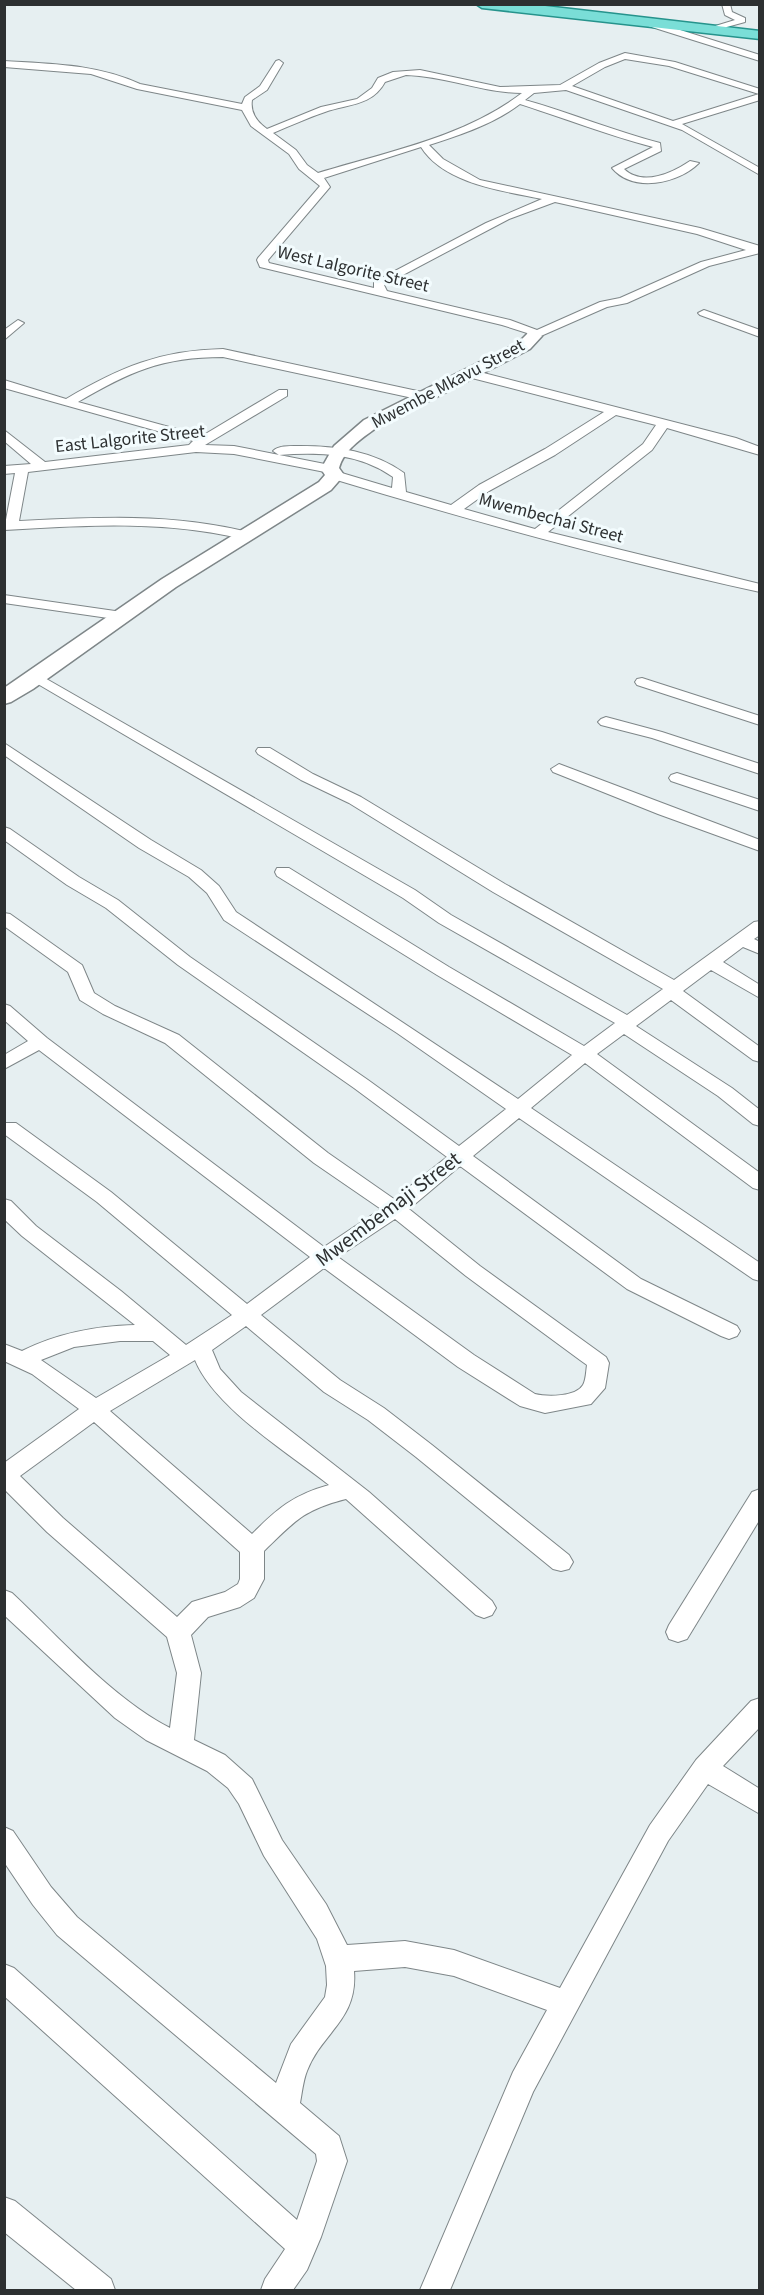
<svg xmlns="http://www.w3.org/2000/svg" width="764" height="2295" viewBox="0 0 764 2295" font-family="'Source Sans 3',sans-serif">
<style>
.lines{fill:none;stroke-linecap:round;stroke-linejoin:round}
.street-casing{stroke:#7e8688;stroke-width:2}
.secondary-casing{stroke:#7e8688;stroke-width:3}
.primary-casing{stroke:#26938c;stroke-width:3}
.street{fill:#fff;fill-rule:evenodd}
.secondary{fill:#fff;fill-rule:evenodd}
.primary{fill:#7aded7;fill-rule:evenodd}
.labels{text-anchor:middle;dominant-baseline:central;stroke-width:6;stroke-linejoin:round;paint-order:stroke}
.far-street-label{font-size:18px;fill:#2d3031;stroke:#f3fcfe}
.street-label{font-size:21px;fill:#2d3031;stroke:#f3fcfe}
</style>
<rect width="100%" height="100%" fill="#e6eff1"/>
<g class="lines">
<!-- street casing -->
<g class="street-casing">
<g id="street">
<polygon points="722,4 730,4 732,12 745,18 745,22 712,31 712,27 735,20 725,15"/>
<polygon points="642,18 760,55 760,61 639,23 638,21"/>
<path d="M 625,53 L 675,62 L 760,89 L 760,100 L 682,124 L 760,168 L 760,175 L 682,130 L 566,90 L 534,93 L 525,100 C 571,113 614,131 660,143 L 661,151 L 624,169 C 643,187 672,173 690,161 L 699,163 C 678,184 633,193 612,168 L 653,147 C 607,135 564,118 520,104 C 494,124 460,135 429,145 L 443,159 L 480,180 L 700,228 L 760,246 L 760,253 L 709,266 L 627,303 L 607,307 L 534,339 L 530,338 L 527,333 L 502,325 L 260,267 L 257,260 L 258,258 L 320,186 L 299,169 L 289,154 L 251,126 L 242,110 L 137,89 L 91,74 L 4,67 L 4,61 C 50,64 98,64 140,84 L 242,104 L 245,97 L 260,86 L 276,61 L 279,60 L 283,63 L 267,90 L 252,100 C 250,113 257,122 267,129 L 321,107 L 357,99 L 372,88 L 378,78 L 393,72 L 420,70 L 500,87 L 560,85 L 599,63 ZM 625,59 L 669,66 L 759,94 L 673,121 L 572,86 L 605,67 ZM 406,75 C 446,76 483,93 522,93 C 465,137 386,152 318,173 L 307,165 L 296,150 L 273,133 C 290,126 307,118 325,112 C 348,104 372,106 385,82 ZM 421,147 C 444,184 504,191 542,199 L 486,223 L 374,282 L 374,288 L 269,263 L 268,260 L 330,187 L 324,178 ZM 555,202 L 697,234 L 746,250 L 701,262 L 620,298 L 600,302 L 537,330 L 510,320 L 387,291 L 384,285 L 509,219 Z"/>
<polygon points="704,310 760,330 760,337 700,315 698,313"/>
<polygon points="18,320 24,323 4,340 4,330"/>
<path d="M 223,349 L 422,392 L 428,396 L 422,400 L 223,357 C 162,357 129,372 78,402 L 202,436 L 279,390 L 287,390 L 287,396 L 205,445 L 234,446 L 330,465 L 335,466 L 335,471 L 392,488 L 393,477 C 359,453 319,452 279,455 L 273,451 C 279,445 291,446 300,446 C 337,446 373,451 404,473 L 406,492 L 451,505 L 479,485 L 545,449 L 604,412 L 464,376 L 462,373 L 468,369 L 736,438 L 760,447 L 760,455 L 667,428 L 652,450 L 548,532 L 760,584 L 760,592 C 614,560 472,521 330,478 L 330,473 L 234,454 L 196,452 L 28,472 L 19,521 C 97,517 172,513 248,532 L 250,535 L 248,538 L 243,539 C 164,520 85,525 4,530 L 15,473 L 4,474 L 4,466 L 31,464 L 4,441 L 4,430 L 45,462 L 189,445 L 193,441 L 4,388 L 4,380 L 66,399 C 119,368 160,350 223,349 ZM 616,415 L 656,425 L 643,444 L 535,529 L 464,509 L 489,491 L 555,455 Z"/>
<polygon points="4,595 122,612 129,616 122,620 4,603"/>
<path d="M 36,673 L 415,890 L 451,915 L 627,1015 L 663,989 L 493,892 L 349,803 L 301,780 L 258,754 L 256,751 L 258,748 L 270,748 L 313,774 L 361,797 L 505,884 L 674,980 L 754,922 L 760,921 L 760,935 L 754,939 L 760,942 L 760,954 L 743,947 L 723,962 L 760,985 L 760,998 L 711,970 L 683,991 L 760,1047 L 760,1062 L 753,1060 L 671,1000 L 636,1026 L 732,1088 L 760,1110 L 760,1126 L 753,1124 L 718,1096 L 624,1034 L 597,1054 L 760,1173 L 760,1190 L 753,1188 L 585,1063 L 531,1108 L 760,1263 L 760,1281 L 753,1279 L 519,1118 L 473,1156 L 641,1279 L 737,1326 L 740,1331 L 737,1336 L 729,1339 L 721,1336 L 627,1289 L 460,1166 L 409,1209 L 480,1266 L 606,1357 L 609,1363 L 605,1388 L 591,1404 L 545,1413 L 520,1406 L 458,1367 L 324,1268 L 261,1315 L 340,1380 L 384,1408 L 432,1445 L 569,1555 L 573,1562 L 569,1569 L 561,1571 L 553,1569 L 416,1457 L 368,1420 L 324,1392 L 246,1326 L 212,1350 L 220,1369 L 241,1392 L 369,1492 L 492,1601 L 496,1608 L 492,1615 L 484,1618 L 476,1615 L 346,1499 C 303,1510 295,1521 264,1551 L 264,1579 L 254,1598 L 240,1607 L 208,1617 L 191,1635 L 201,1673 L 194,1740 L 225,1755 L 252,1779 L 282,1840 L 326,1904 L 347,1945 L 405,1941 L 454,1950 L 560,1988 L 650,1825 L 696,1760 L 751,1701 L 760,1698 L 760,1727 L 723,1766 L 760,1789 L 760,1814 L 708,1784 L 668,1841 L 533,2092 L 450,2290 L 420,2290 L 513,2072 L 547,2010 L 454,1976 L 405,1967 L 354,1971 C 358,2020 322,2032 307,2071 C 303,2081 302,2093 300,2103 L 339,2136 L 347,2161 L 321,2237 L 307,2270 L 293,2290 L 261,2290 L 265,2279 L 285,2249 L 4,1996 L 4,1964 L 14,1968 L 297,2220 L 317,2161 L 316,2154 L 57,1935 L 33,1905 L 4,1862 L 4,1827 L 13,1831 L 51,1887 L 77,1917 L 276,2083 L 291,2044 L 325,1997 L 327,1985 L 326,1966 L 317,1939 L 264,1856 L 239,1804 L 228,1788 L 207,1771 L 146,1740 L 115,1718 L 4,1615 L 4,1590 L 12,1593 C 60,1638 112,1698 170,1728 L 177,1673 L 167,1637 L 47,1532 L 4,1489 L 4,1463 L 79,1409 L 32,1374 L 4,1361 L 4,1344 L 22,1351 C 58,1333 95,1326 135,1325 L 22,1236 L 4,1219 L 4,1199 L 11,1201 L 36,1226 L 121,1291 L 186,1345 L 232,1315 L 97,1202 L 4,1134 L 4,1123 L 16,1123 L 111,1192 L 247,1304 L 310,1257 L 39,1050 L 4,1069 L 4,1055 L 28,1041 L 4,1020 L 4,1004 L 10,1006 L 47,1038 L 324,1247 L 381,1209 L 314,1163 L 165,1043 L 103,1014 L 80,1000 L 68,972 L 4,926 L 4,913 L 10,914 L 82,965 L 94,993 L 115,1006 L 179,1035 L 328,1153 L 394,1199 L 447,1157 L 354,1088 L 178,965 L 106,908 L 67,885 L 4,840 L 4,827 L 10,829 L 79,877 L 118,900 L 190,957 L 368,1080 L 459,1146 L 506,1109 L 397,1033 L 224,920 L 207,893 L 189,877 L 139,848 L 4,755 L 4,743 L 151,840 L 201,870 L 219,886 L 236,912 L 518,1099 L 572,1055 L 437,975 L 277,876 L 275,872 L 277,868 L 289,868 L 449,967 L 584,1046 L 615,1023 L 439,923 L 403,898 L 31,680 L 29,677 L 31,674 ZM 395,1219 L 466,1276 L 580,1360 L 587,1365 C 586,1371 586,1380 583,1385 C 576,1397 547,1397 535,1394 L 474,1355 L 338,1257 ZM 120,1341 L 153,1341 L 170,1355 L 96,1398 L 41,1360 L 74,1347 ZM 195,1360 C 214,1407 288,1453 329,1485 C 293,1495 277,1509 252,1534 L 110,1411 ZM 94,1422 L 240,1552 L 240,1579 L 238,1584 L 225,1592 L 192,1602 L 177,1617 L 63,1518 L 20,1476 Z"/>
<polygon points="642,678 760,716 760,725 637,685 635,682 637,679"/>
<polygon points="606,717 662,732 760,764 760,774 652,738 601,725 598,722 601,719"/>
<polygon points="559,764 760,840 760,851 658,814 553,772 551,769"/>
<polygon points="677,773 760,800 760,811 671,781 669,778 671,775"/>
<polygon points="760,1489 760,1519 687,1639 678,1642 669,1639 666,1632 669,1625 752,1492"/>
<polygon points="4,2197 15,2201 111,2279 115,2290 76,2290 4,2232"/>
</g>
</g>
<!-- secondary casing -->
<g class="secondary-casing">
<path id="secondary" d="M 534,331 L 542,336 L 530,349 L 376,428 C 361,439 344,450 339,468 L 344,475 L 331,490 L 176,587 L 33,689 L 11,702 L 4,704 L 4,688 L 162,579 L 319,482 L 325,475 L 321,469 L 334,446 L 364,420 L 518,343 L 528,333 Z"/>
</g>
<!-- primary casing -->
<g class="primary-casing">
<polygon id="primary" points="476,4 528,4 760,31 760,39 482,8"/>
</g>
<!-- street -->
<use href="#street" class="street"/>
<!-- secondary -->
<use href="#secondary" class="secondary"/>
<!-- primary -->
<use href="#primary" class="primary"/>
</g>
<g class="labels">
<!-- far-street labels -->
<g class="far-street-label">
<text transform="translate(353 269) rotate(13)">West Lalgorite Street</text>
<text transform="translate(448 384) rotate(-28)">Mwembe Mkavu Street</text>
<text transform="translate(130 439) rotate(-6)">East Lalgorite Street</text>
<text transform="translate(551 518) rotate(15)">Mwembechai Street</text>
</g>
<!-- street labels -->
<g class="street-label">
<text transform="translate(388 1209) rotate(-37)">Mwembemaji Street</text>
</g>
</g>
<!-- border -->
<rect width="764" height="2295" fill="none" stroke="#2d3031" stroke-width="12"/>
</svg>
